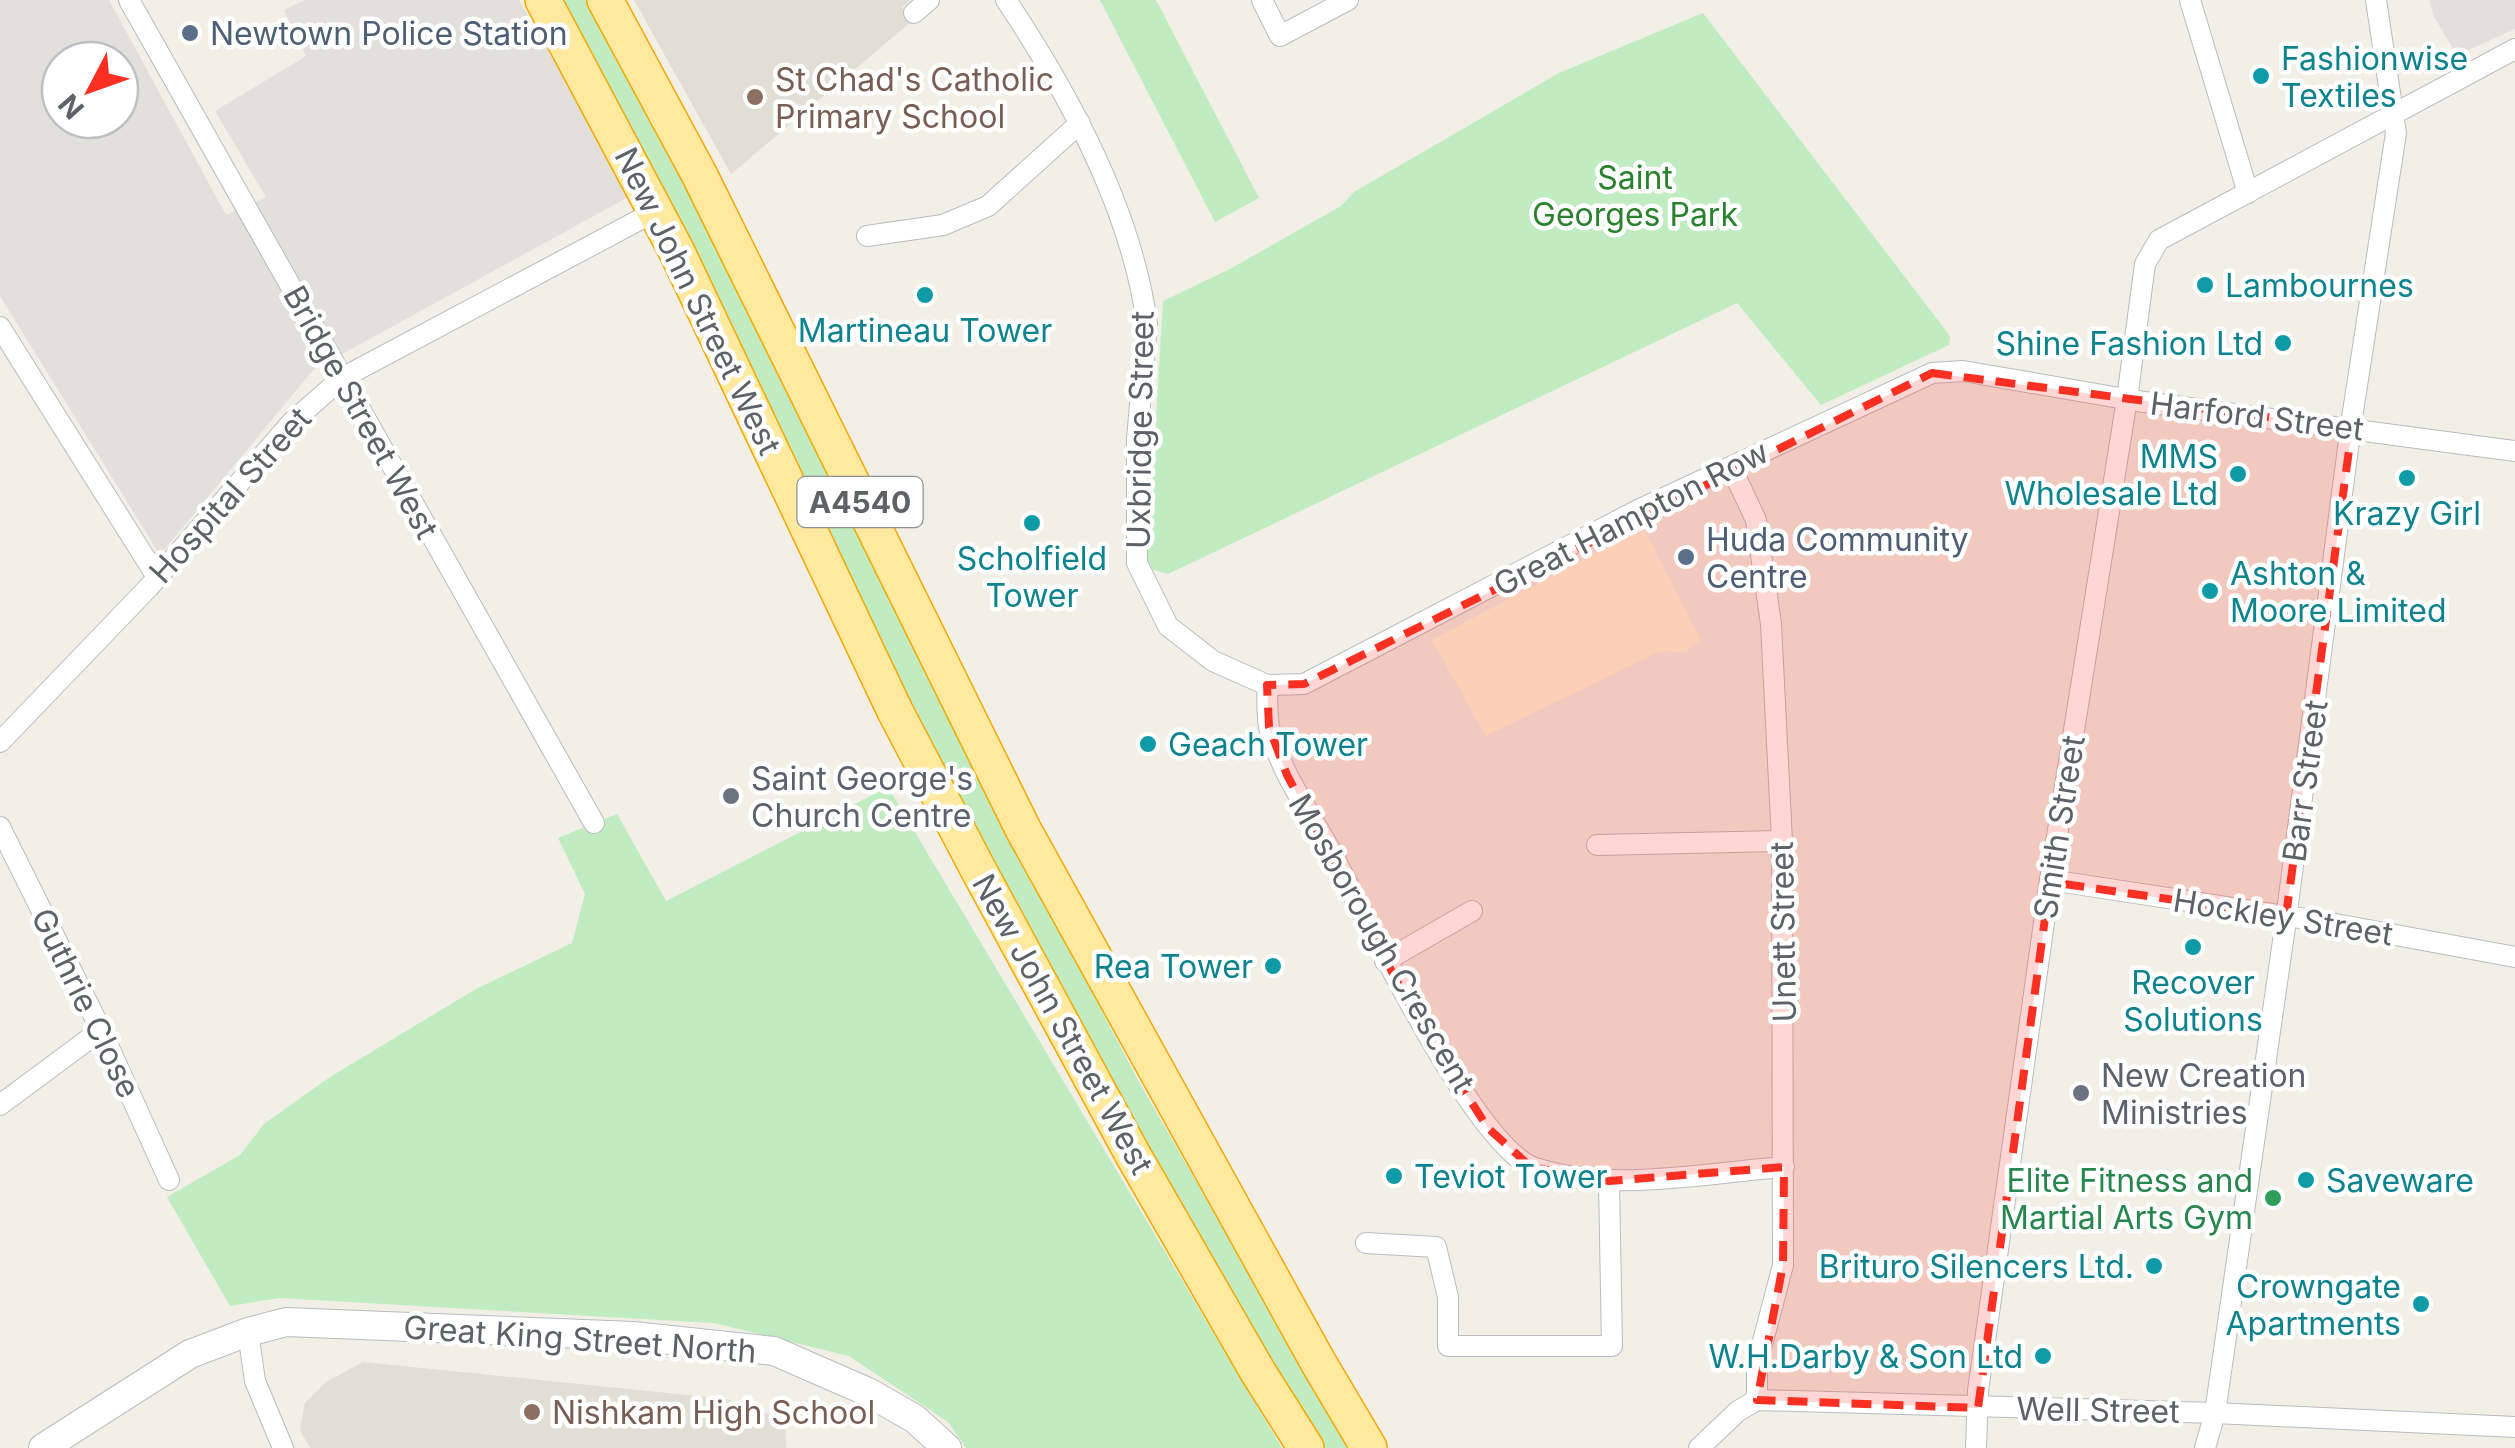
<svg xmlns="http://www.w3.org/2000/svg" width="2515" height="1448" viewBox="0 0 2515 1448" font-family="Inter,sans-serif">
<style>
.commercial{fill:#fff7dd}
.industrial{fill:#e2e0da;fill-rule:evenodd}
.education{fill:#e1ded5}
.green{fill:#c1ebc0}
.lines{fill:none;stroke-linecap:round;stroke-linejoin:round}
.minor-casing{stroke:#b8bcc1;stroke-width:22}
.tertiary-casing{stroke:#b8bcc1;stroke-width:30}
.trunk-casing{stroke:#f7a700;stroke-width:38}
.minor{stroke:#fff;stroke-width:20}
.tertiary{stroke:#fff;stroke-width:28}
.trunk{stroke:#ffe99e;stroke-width:35}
.marked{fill:#fb3022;fill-opacity:0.2;stroke:#fb3022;stroke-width:8;stroke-dasharray:20 12;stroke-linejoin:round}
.service-dot{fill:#5c6f8a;stroke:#fff;stroke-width:4}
.culture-dot{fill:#0f9aa8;stroke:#fff;stroke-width:4}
.education-dot{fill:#8d6e63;stroke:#fff;stroke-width:4}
.worship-dot{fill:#6b7280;stroke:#fff;stroke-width:4}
.leisure-dot{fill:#2e9e5b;stroke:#fff;stroke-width:4}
.labels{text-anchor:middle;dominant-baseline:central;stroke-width:9;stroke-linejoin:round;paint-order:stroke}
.shield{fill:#fff;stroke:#8e9195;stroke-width:2.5}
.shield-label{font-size:30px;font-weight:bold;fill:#5d6268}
.service-label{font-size:32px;fill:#4e5e75;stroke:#fff;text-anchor:start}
.culture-label{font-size:32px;fill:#0d838f;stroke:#fff;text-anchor:start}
.education-label{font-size:32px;fill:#785e54;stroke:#fff;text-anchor:start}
.park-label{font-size:32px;fill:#2a812e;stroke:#fff}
.street-label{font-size:32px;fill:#5d6268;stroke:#fff}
.worship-label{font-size:32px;fill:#5b616d;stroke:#fff;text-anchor:start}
.leisure-label{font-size:32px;fill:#27864d;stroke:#fff;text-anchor:end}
</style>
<rect width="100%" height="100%" fill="#f1efe6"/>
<!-- commercial -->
<polygon class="commercial" points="1643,528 1701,640 1685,652 1660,651 1486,736 1432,640"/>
<!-- industrial -->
<g class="industrial">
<path d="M 0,0 L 109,0 L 226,215 L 266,197 L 215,111 L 306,56 L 284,10 L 305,0 L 519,0 L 632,195 L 313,370 L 160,555 L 0,296 ZM 60,60 L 120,60 L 120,120 L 60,120 Z"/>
<polygon points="2429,0 2515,0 2515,29 2457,55 2434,17"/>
</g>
<!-- education -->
<g class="education">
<polygon points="634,0 910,0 902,7 912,21 731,174"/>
<polygon points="363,1362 727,1399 785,1421 786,1448 310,1448 300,1430 305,1403 326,1382"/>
</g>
<!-- green -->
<g class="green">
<polygon points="559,0 586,0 679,168 999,815 1139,1082 1349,1448 1322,1448 1263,1356 996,874"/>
<polygon points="1100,0 1156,0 1259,198 1215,222"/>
<polygon points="1703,13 1950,336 1949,345 1821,405 1737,303 1168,574 1147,568 1163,301 1230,269 1341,206 1354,192 1559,73"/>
<polygon points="888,787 1282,1448 966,1448 948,1422 849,1356 714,1323 279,1298 230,1306 167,1197 240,1155 264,1124 330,1077 476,989 572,943 585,894 558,838 617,814 666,901"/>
</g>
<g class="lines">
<!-- minor casing -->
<g class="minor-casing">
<g id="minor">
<polyline points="129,0 594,823"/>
<path d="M 1006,0 C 1069,94 1132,211 1147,324 L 1137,439 L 1137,563 L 1168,626 L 1213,661 L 1267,685 L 1304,684 L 1638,510 L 1932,373 L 1963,371 L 2137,401 L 2515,451"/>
<polyline points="1262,0 1280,36 1348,0"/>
<polyline points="2190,0 2248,193"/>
<polyline points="914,13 929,0"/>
<polyline points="867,236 943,225 988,206 1080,123"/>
<polyline points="0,327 157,577"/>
<polyline points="1731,467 1756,520 1771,624 1782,841 1783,1265 1757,1364 1757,1400"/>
<path d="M 1267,685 C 1268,700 1266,717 1270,731 C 1283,778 1313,816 1335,859 C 1366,920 1476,1148 1535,1168 C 1613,1193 1704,1173 1784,1167"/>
<polyline points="0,742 149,587 292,422 342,378 656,211"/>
<polyline points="0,827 101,1030 169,1180"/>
<polyline points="1597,845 1782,841"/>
<polyline points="2050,880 2319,921 2515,957"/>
<polyline points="1385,961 1472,911"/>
<polyline points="0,1105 101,1030"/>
<polyline points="1366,1243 1436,1247 1448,1297 1448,1346 1612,1346 1609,1181"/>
<polyline points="248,1332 255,1381 283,1448"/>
<polyline points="1699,1448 1738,1411 1757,1400 2215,1413 2515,1427"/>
<polyline points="1976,1448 1978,1391 2050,880 2127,399 2145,264 2159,240 2515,49"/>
<polyline points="2205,1448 2215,1413 2284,934 2352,418 2396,133 2376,0"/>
</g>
</g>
<!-- tertiary casing -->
<g class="tertiary-casing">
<polyline id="tertiary" points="43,1448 190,1354 248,1332 286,1322 633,1336 774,1351 868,1392 915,1419 947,1448"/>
</g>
<!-- trunk casing -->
<g class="trunk-casing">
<g id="trunk">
<polyline points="543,0 677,252 895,711 979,871 1133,1155 1258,1372 1306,1448"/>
<polyline points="605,0 699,174 1023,829 1318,1362 1369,1448"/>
</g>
</g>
<!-- minor -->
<use href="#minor" class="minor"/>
<!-- tertiary -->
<use href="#tertiary" class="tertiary"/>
<!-- trunk -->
<use href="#trunk" class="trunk"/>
</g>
<!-- marked area -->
<path class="marked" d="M 1932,373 L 2352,428 L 2286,916 L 2050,882 L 1978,1408 L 1757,1400 L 1783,1265 L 1784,1167 L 1609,1181 L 1531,1167 L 1488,1128 L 1414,1013 L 1287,775 L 1269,727 L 1267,685 L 1304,684 Z"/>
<!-- markers -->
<g class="service-dot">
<circle cx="190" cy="33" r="10"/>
<circle cx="1686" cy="557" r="10"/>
</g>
<g class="culture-dot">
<circle cx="2261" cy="76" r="10"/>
<circle cx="2205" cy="285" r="10"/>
<circle cx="925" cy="295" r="10"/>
<circle cx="2283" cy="343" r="10"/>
<circle cx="2238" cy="474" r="10"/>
<circle cx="2407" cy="478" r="10"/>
<circle cx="1032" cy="523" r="10"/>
<circle cx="2210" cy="591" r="10"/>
<circle cx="1148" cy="744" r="10"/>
<circle cx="2193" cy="947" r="10"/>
<circle cx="1273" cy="966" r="10"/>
<circle cx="1394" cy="1176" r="10"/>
<circle cx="2306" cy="1180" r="10"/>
<circle cx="2154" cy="1266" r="10"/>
<circle cx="2421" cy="1304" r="10"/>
<circle cx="2043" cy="1356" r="10"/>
</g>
<g class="education-dot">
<circle cx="755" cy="97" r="10"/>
<circle cx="532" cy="1412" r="10"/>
</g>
<g class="worship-dot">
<circle cx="731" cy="796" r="10"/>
<circle cx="2081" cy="1093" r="10"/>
</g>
<circle class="leisure-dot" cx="2273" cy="1198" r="10"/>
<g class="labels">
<!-- shield labels -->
<rect class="shield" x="797.5" y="477" width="125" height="50" rx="8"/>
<g class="shield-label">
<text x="860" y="502">A4540</text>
</g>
<!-- service labels -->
<g class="service-label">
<text x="210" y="33">Newtown Police Station</text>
<text x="1706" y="539">Huda Community<tspan x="1706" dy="37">Centre</tspan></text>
</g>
<!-- culture labels -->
<g class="culture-label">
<text x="2281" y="58">Fashionwise<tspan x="2281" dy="37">Textiles</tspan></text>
<text x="2225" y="285">Lambournes</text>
<text x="925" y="330" text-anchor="middle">Martineau Tower</text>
<text x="2263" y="343" text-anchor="end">Shine Fashion Ltd</text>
<text x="2218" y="456" text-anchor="end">MMS<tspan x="2218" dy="37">Wholesale Ltd</tspan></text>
<text x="2407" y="513" text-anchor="middle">Krazy Girl</text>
<text x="1032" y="558" text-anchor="middle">Scholfield<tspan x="1032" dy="37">Tower</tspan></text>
<text x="2230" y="573">Ashton &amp;<tspan x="2230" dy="37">Moore Limited</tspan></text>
<text x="1168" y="744">Geach Tower</text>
<text x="1253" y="966" text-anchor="end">Rea Tower</text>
<text x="2193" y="982" text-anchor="middle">Recover<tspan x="2193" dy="37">Solutions</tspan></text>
<text x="1414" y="1176">Teviot Tower</text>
<text x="2326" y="1180">Saveware</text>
<text x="2134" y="1266" text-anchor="end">Brituro Silencers Ltd.</text>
<text x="2401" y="1286" text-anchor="end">Crowngate<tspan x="2401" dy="37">Apartments</tspan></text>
<text x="2023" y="1356" text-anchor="end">W.H.Darby &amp; Son Ltd</text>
</g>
<!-- education labels -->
<g class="education-label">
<text x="775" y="79">St Chad's Catholic<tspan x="775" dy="37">Primary School</tspan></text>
<text x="552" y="1412">Nishkam High School</text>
</g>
<!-- park labels -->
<g class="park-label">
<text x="1635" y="177">Saint<tspan x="1635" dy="37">Georges Park</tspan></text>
</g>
<!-- street labels -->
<g class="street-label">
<text transform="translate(698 301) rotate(64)">New John Street West</text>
<text transform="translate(361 412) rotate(61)">Bridge Street West</text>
<text transform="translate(2257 416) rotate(7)">Harford Street</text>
<text transform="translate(1140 430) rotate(-89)">Uxbridge Street</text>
<text transform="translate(230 495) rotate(-48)">Hospital Street</text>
<text transform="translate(1631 518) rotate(-27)">Great Hampton Row</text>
<text transform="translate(2305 781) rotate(-82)">Barr Street</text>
<text transform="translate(2059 827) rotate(-81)">Smith Street</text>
<text transform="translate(2283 917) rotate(9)">Hockley Street</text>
<text transform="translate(1783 932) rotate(-91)">Unett Street</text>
<text transform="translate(1382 943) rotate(60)">Mosborough Crescent</text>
<text transform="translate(86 1003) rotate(64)">Guthrie Close</text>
<text transform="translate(1063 1024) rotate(61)">New John Street West</text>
<text transform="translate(580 1339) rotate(4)">Great King Street North</text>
<text transform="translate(2098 1410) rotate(1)">Well Street</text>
</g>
<!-- worship labels -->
<g class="worship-label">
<text x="751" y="778">Saint George's<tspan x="751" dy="37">Church Centre</tspan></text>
<text x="2101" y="1075">New Creation<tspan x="2101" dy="37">Ministries</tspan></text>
</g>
<!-- leisure labels -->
<g class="leisure-label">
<text x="2253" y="1180">Elite Fitness and<tspan x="2253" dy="37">Martial Arts Gym</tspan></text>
</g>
</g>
<!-- north arrow -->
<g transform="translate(90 90) rotate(229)"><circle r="48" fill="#ffffff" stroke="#bec0c3" stroke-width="2.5"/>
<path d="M0-8L18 38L0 25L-18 38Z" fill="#fb3022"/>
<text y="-15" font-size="28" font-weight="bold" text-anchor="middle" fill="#5d6268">N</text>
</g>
</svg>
